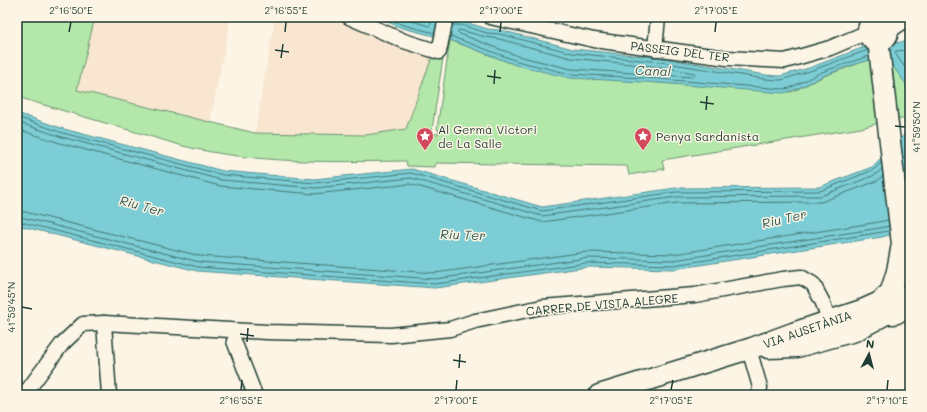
<svg xmlns="http://www.w3.org/2000/svg" width="927" height="412" viewBox="0 0 927 412" font-family="Mali,sans-serif">
<style>
.built{fill:#f8e6d0}
.green{fill:#b3e8aa;stroke:#69926f}
.water{fill:#7ccdd5;stroke:#579395}
.lines{fill:none;stroke-linecap:round;stroke-linejoin:round}
.shore{stroke:#447774;stroke-width:1}
.street-casing{stroke:#1f3d34;stroke-width:17}
.secondary-casing{stroke:#1f3d34;stroke-width:23}
.street{stroke:#fcf5e5;stroke-width:14}
.secondary{stroke:#fcf5e5;stroke-width:20}
.ticks{fill:none;stroke:#1f3d34;stroke-width:1.5}
.labels{text-anchor:middle;dominant-baseline:central;stroke-width:3;stroke-linejoin:round;paint-order:stroke}
.street-label{font-size:12px;fill:#1f3d34;stroke:#fcf5e5}
.poi-label{font-size:12px;fill:#1f3d34;stroke:#fcf5e5;text-anchor:start}
.water-label{font-size:13px;font-style:italic;fill:#325a54;stroke:#fcf5e5}
.neatline{fill:none;stroke:#1f3d34;stroke-width:1.5}
.ticks-label{font-size:10px;text-anchor:middle;fill:#1f3d34}
</style>
<rect width="100%" height="100%" fill="#fcf5e5"/>
<filter id="ink" filterUnits="userSpaceOnUse"><feTurbulence type="fractalNoise" baseFrequency=".025" numOctaves="2"/><feDisplacementMap in="SourceGraphic" scale="8" xChannelSelector="R" yChannelSelector="G"/><feConvolveMatrix kernelMatrix="1 2 1 2 8 2 1 2 1" color-interpolation-filters="sRGB"/></filter>
<g filter="url(#ink)">
<!-- built -->
<g class="built">
<polygon points="95,17 231,17 210,122 77,90"/>
<polygon points="275,17 339,17 432,57 406,129 366,135 255,133"/>
</g>
<!-- green -->
<g class="green">
<path d="M 17,17 L 95,17 L 77,90 L 255,133 L 366,135 L 406,129 L 432,57 L 443,58 L 432,130 L 433,133 L 438,134 L 439,130 L 437,129 L 450,40 L 516,65 L 660,83 L 792,92 L 824,76 L 871,59 L 879,123 L 861,128 L 662,160 L 664,169 L 629,175 L 627,166 L 436,163 L 435,167 L 407,166 L 406,161 C 332,162 256,164 183,146 L 17,97 Z"/>
<polygon points="910,55 910,117 894,121 886,57"/>
</g>
<!-- water -->
<g class="water">
<path d="M 376,17 L 430,17 L 453,21 L 461,21 L 488,29 L 500,30 L 573,49 L 662,58 L 766,75 L 780,76 L 809,68 L 867,46 L 910,41 L 910,87 L 908,87 L 886,57 C 865,60 843,68 823,76 C 810,82 798,90 783,93 L 660,83 L 570,78 L 516,65 L 450,40 L 402,28 Z"/>
<polygon points="17,113 64,129 223,171 314,179 412,169 542,207 676,188 819,187 872,167 910,129 910,229 882,237 674,269 588,267 435,288 197,271 17,225"/>
</g>
<g class="lines">
<!-- shore -->
<g class="shore">
<polyline points="386,17 403,25 435,33"/>
<polyline points="398,17 429,26 431,24 429,17"/>
<polyline points="452,25 461,25 487,33 500,34 572,53 661,62 765,79 781,80 810,71 868,50"/>
<polygon points="459,30 486,37 499,39 571,58 661,67 694,73 695,75 693,77 571,69 518,56 460,34 458,32"/>
<polyline points="450,36 517,61 570,74 660,79 783,89 790,88 822,72 869,56"/>
<polyline points="910,50 896,51 895,53 910,75"/>
<polyline points="17,117 63,133 223,175 315,183 411,173 542,211 676,192 820,191 873,170 881,163"/>
<polyline points="17,122 62,137 221,180 315,188 411,178 542,216 677,197 821,196 875,175 882,169"/>
<polyline points="17,129 60,143 220,186 314,194 410,184 542,222 677,203 821,202 877,181 883,176"/>
<polyline points="17,210 200,256 435,273 586,252 674,254 879,222 888,220"/>
<polyline points="17,216 199,262 435,279 587,258 674,260 880,228 889,226"/>
<polyline points="17,221 198,267 435,284 587,263 674,265 889,231"/>
</g>
<!-- street casing -->
<g class="street-casing">
<g id="street">
<polyline points="349,17 404,41 439,52 446,17"/>
<polyline points="490,17 594,40 727,58 785,61 830,48 868,32"/>
<polyline points="875,17 876,21"/>
<polyline points="655,49 658,17"/>
<polyline points="901,309 910,309"/>
<polyline points="104,323 109,395"/>
<polyline points="234,341 255,395"/>
<polyline points="749,349 760,387 759,395"/>
<polyline points="24,395 62,344 83,324 104,323 267,332 391,335 450,329 475,321 542,307 695,295 783,279 801,277 813,284 823,303 829,321"/>
</g>
</g>
<!-- secondary casing -->
<g class="secondary-casing">
<g id="secondary">
<circle cx="878" cy="31" r="10"/>
<polyline points="887,29 905,17"/>
<polyline points="878,40 902,244 897,271 890,294"/>
<circle cx="892" cy="304" r="10"/>
<polyline points="768,348 797,347 840,335 855,331 888,313"/>
<polyline points="599,395 752,348 793,333 862,310 882,301"/>
</g>
</g>
<!-- street -->
<use href="#street" class="street"/>
<!-- secondary -->
<use href="#secondary" class="secondary"/>
</g>
</g>
<!-- ticks -->
<path class="ticks" d="M 69,32 L 71,22M 285,32 L 286,22M 500,32 L 501,22M 715,32 L 716,22M 275,50 L 289,52M 281,58 L 283,44M 487,76 L 501,78M 494,84 L 495,70M 700,102 L 714,104M 706,110 L 707,96M 895,126 L 905,127M 22,307 L 32,309M 240,334 L 254,336M 247,342 L 248,328M 453,360 L 466,362M 459,368 L 460,354M 241,390 L 242,380M 456,390 L 457,380M 671,390 L 673,380M 887,390 L 888,380"/>
<!-- icons -->
<defs>
<g id="sight-pin" transform="scale(0.9)"><path d="M0 17L-7.5 6A9.5 9.5 0 1 1 7.5 6Z" fill="#d1495b" stroke="#fcf5e5"/><path d="M0-6L1.8-2.2L6-1.7L2.9 1.2L3.7 5.4L0 3.3L-3.7 5.4L-2.9 1.2L-6-1.7L-1.8-2.2Z" fill="#fff"/></g>
</defs>
<g fill-rule="evenodd">
<use href="#sight-pin" x="425" y="136"/>
<use href="#sight-pin" x="643" y="136"/>
</g>
<g class="labels">
<!-- street labels -->
<g class="street-label">
<text transform="translate(680 51) rotate(7)">PASSEIG DEL TER</text>
<text transform="translate(602 304) rotate(-5)">CARRER DE VISTA ALEGRE</text>
<text transform="translate(807 329) rotate(-19)">VIA AUSETÀNIA</text>
</g>
<!-- poi labels -->
<g class="poi-label">
<text x="438" y="129">Al Germà Victori<tspan x="438" dy="14">de La Salle</tspan></text>
<text x="656" y="136">Penya Sardanista</text>
</g>
<!-- water labels -->
<g class="water-label">
<text transform="translate(653 70) rotate(2)">Canal</text>
<text transform="translate(142 205) rotate(15)">Riu Ter</text>
<text transform="translate(784 218) rotate(-13)">Riu Ter</text>
<text transform="translate(463 234) rotate(2)">Riu Ter</text>
</g>
</g>
<!-- margin -->
<rect width="927" height="412" fill="none" stroke="#fcf5e5" stroke-width="44"/>
<!-- north arrow -->
<g transform="translate(869 354) rotate(7)" stroke="#fcf5e5" stroke-width="3" paint-order="stroke">
<path d="M0-3L7 15L0 10L-7 15Z" fill="#1f3d34"/>
<text y="-6" font-size="11" font-weight="bold" text-anchor="middle" fill="#1f3d34">N</text>
</g>
<rect x="22" y="22" width="883" height="368" class="neatline"/>
<g class="ticks-label">
<text x="71" y="14">2°16'50"E</text>
<text x="286" y="14">2°16'55"E</text>
<text x="501" y="14">2°17'00"E</text>
<text x="716" y="14">2°17'05"E</text>
<text transform="translate(916 127) rotate(-90)" y="4">41°59'50"N</text>
<text transform="translate(11 307) rotate(-90)" y="4">41°59'45"N</text>
<text x="241" y="404">2°16'55"E</text>
<text x="456" y="404">2°17'00"E</text>
<text x="671" y="404">2°17'05"E</text>
<text x="887" y="404">2°17'10"E</text>
</g>
</svg>
